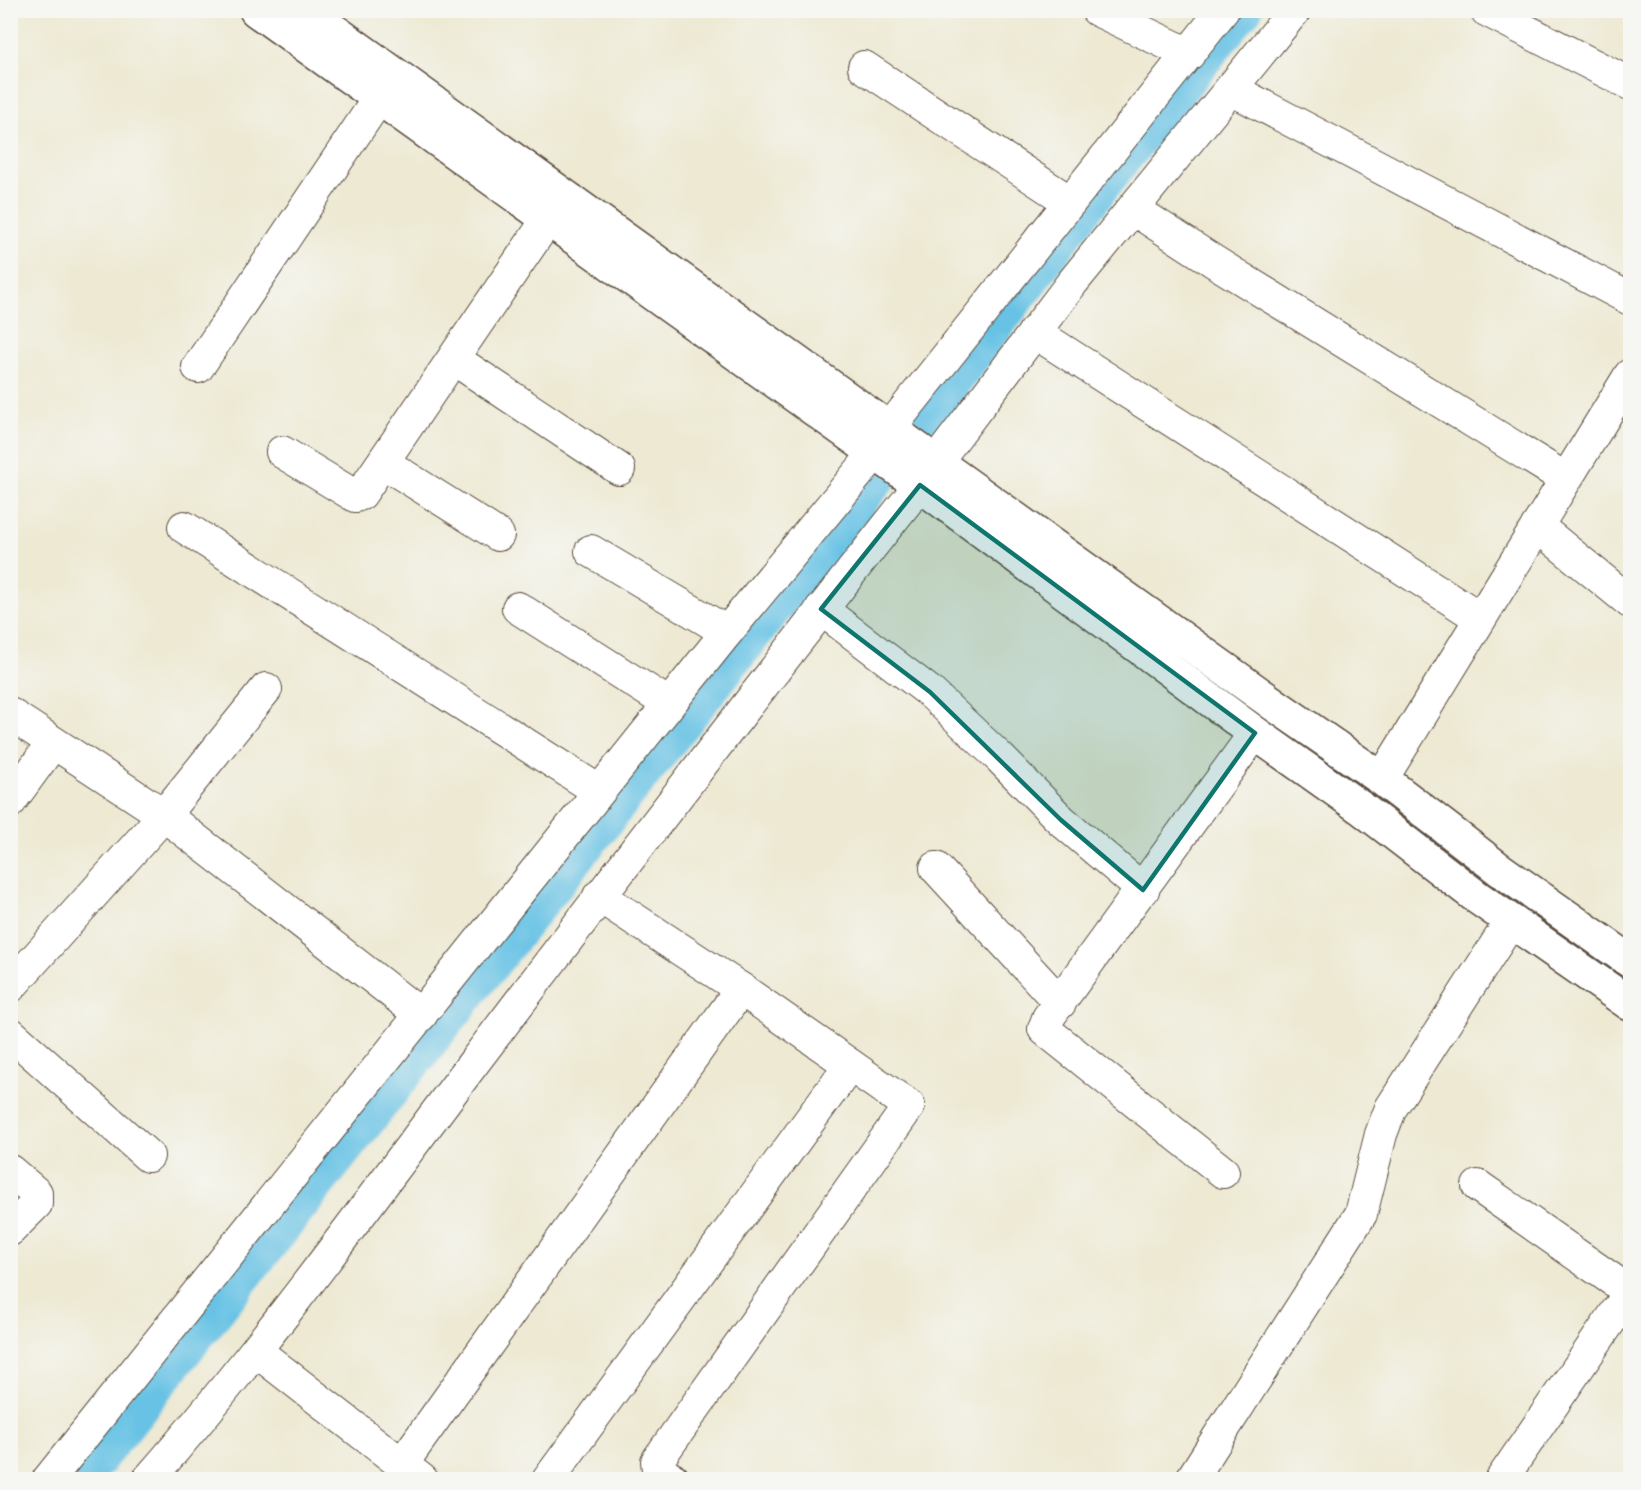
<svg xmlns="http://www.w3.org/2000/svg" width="1641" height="1490" viewBox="0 0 1641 1490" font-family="'IM FELL Double Pica',serif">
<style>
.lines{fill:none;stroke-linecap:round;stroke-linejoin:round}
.canal{stroke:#67c2e5;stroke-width:33}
.minor-casing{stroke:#564739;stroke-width:34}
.primary-casing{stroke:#564739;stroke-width:36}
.minor{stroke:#fff;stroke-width:32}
.primary{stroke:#fff;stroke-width:33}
.marked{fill:#0f766e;fill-opacity:0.2;stroke:#0f766e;stroke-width:4.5;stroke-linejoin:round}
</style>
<rect width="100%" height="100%" fill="#f6f6f2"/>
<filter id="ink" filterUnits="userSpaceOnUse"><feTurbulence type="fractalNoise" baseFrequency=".0167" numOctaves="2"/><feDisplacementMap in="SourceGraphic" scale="12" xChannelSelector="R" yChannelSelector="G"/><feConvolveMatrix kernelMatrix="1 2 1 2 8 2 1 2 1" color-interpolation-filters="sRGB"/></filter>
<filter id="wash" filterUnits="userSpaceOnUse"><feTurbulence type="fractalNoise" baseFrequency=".008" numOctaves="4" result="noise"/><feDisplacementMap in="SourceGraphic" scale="24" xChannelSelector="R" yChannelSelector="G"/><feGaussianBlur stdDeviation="1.35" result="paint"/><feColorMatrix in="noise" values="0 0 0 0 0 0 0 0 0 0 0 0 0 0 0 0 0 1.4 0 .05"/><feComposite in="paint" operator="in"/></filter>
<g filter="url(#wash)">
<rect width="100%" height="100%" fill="#ede9d3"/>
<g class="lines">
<!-- canal -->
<polyline class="canal" points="84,1480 928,418 1108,181 1246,10"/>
</g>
</g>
<g filter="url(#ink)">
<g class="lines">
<!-- minor casing -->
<g class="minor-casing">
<g id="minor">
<polyline points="1097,10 1189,54"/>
<polyline points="1486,10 1630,84"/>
<polyline points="864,67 1070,202"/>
<polyline points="1231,89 1630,299"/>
<polyline points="1133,209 1218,264 1566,479"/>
<polyline points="1034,332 1480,618"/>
<polyline points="454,359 619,469"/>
<polyline points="198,367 379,98"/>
<polyline points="890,428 1223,10"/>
<polyline points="282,452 355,496 361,494 548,219"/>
<polyline points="936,462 1072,283 1295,10"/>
<polyline points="384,463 498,535"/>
<polyline points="1537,526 1630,602"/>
<polyline points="184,527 599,791"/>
<polyline points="591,551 727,632"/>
<polyline points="518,608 669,704"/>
<polyline points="821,609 930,692 1000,758 1061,820 1143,890"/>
<polyline points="10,714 164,815 421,1015"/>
<polyline points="1382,779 1630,375"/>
<polyline points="10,802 53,743"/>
<polyline points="936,868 1060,1003"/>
<polyline points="599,896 741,989 909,1106 657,1461 658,1470 674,1480"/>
<polyline points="10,987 164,815 266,689"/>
<polyline points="10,1033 148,1156"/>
<polyline points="10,1171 36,1193 36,1204 10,1230"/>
<polyline points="1223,1172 1044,1029 1048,1018 1255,733"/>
<polyline points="1478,1186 1630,1292"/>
<polyline points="256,1351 422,1480"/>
<polyline points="402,1464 741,989"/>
<polyline points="48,1480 727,632 875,453"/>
<path d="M 148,1480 C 265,1346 369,1202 475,1061 C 622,867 769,675 920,485"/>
<polyline points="548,1480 850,1065"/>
<polyline points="1191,1480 1361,1214 1381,1134 1391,1108 1511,921"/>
<polyline points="1501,1480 1630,1292"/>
</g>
</g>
<!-- primary casing -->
<g class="primary-casing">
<g id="primary">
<polyline points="256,10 920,485 1255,733 1361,808 1478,898 1630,1004"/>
<polyline points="305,10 1275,705 1382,779 1499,869 1630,961"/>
</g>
</g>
<!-- minor -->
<use href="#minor" class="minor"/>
<!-- primary -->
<use href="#primary" class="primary"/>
</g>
</g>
<!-- marked area -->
<path class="marked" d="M 920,485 L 1255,733 L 1143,890 L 1061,820 L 930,692 L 821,609 Z"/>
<!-- margin -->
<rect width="1641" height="1490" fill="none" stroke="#f6f6f2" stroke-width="36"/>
</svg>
